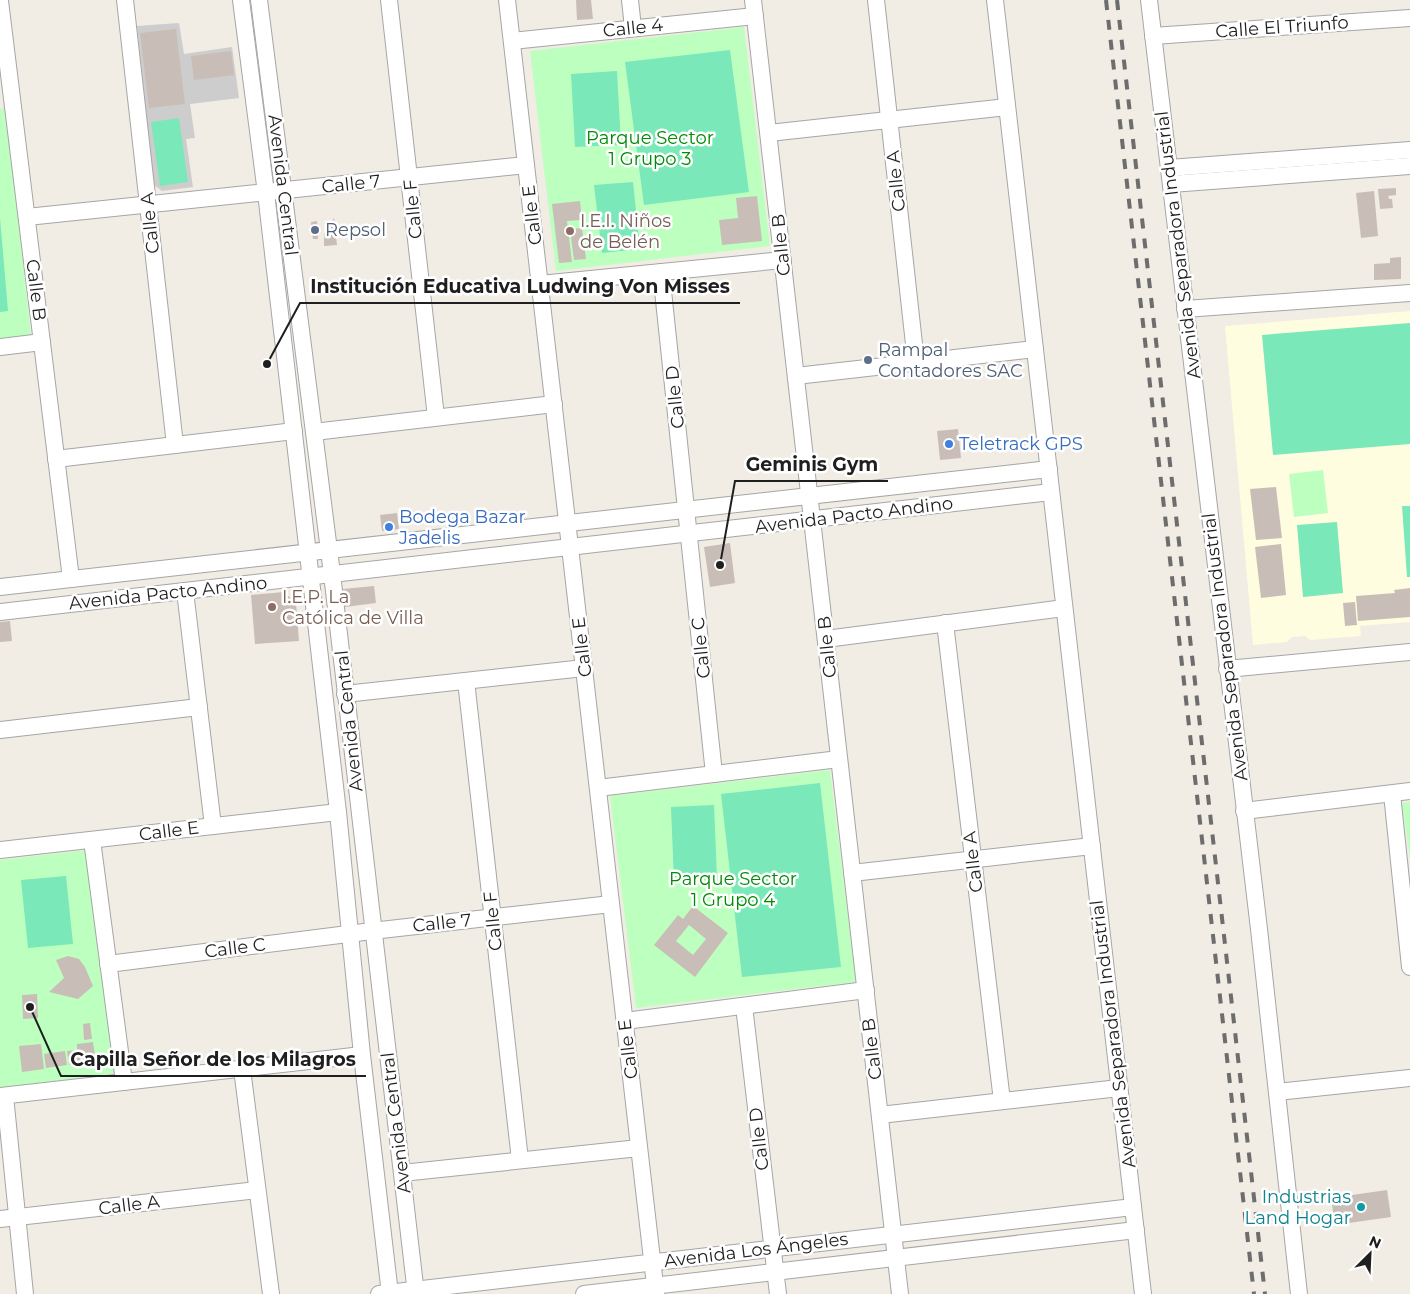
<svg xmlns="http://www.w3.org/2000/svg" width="1410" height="1294" viewBox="0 0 1410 1294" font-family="Montserrat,sans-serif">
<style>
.education{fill:#fffddf}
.religious{fill:#cdcdcd}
.park{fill:#bdffbf}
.pitch{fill:#7ae8b8}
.building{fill:#c9beb7;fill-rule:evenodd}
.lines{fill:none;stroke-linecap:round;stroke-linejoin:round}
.minor-casing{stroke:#a6a6a6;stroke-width:18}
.minor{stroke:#fff;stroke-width:16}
.rail{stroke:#6d6d6d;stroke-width:4;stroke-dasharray:10 10;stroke-linecap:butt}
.service-dot{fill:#5c6f8a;stroke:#fff;stroke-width:2}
.education-dot{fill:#8d6e63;stroke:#fff;stroke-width:2}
.shop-dot{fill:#3f7fe0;stroke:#fff;stroke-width:2}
.culture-dot{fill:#0f9aa8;stroke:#fff;stroke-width:2}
.labels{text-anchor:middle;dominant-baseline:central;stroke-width:5;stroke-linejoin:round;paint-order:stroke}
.street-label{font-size:18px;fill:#1f1f1f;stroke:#fff}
.park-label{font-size:18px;fill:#008a05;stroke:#fff}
.education-label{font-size:18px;fill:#785e54;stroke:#fff;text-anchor:start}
.service-label{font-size:18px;fill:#4e5e75;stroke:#fff;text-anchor:start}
.shop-label{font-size:18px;fill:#366cbe;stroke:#fff;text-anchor:start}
.culture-label{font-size:18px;fill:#0d838f;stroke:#fff;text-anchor:end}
.leader{fill:none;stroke:#1f1f1f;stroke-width:2}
.callout-dot{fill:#1f1f1f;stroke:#fff;stroke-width:2}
.callout-label{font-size:19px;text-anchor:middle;font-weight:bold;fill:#1f1f1f;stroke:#fff;stroke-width:5;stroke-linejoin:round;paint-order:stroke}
</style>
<rect width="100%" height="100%" fill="#f1ece4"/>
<!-- education -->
<polygon class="education" points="1410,311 1410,622 1360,626 1361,636 1310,640 1305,636 1292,637 1287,642 1253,645 1225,326"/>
<!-- religious -->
<polygon class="religious" points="179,23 184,54 232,47 239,98 190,104 195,138 186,139 193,187 162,191 154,185 137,26"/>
<!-- park -->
<g class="park">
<polygon points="744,27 770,246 556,271 530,51"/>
<polygon points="6,108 31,336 0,339 0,109"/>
<polygon points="1323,470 1328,513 1294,517 1289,474"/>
<polygon points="830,770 856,982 636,1008 610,796"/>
<polygon points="1410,802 1410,858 1402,803"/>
<polygon points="88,850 116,1073 0,1088 0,860"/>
</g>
<!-- pitch -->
<g class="pitch">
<polygon points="730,50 749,192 644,205 625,62"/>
<polygon points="617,71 621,145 575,147 571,74"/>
<polygon points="179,118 188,182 160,186 151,122"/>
<polygon points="633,182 640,249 602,253 594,185"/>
<polygon points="0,218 8,311 0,312"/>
<polygon points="1410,323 1410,444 1273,455 1262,335"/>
<polygon points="1402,506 1410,506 1410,577 1407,577"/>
<polygon points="1337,522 1343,593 1303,597 1297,525"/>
<polygon points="820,783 841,967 742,977 721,794"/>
<polygon points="714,805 717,879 674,881 671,807"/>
<polygon points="66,876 73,944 28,948 21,880"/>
</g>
<!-- building -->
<g class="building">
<polygon points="576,0 591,0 593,19 577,20"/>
<polygon points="176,29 185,104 149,108 140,33"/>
<polygon points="231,51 234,75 194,80 191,56"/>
<polygon points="1396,188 1396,195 1388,196 1389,199 1392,199 1393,208 1380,209 1378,189"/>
<polygon points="1374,191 1378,236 1361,238 1356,193"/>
<polygon points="757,196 762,241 722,245 719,220 738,218 736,198"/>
<polygon points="580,201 582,220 567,221 572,262 559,263 552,204"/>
<polygon points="334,218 337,245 324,246 324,234"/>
<polygon points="317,221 318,239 313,239 311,222"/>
<polygon points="582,228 586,259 574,260 570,229"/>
<polygon points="1401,257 1401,279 1374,280 1374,264 1390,263 1390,258"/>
<polygon points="958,429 961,458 940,460 937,431"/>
<polygon points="1276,487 1282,538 1256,540 1250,489"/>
<polygon points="397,513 399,529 382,531 380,515"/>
<polygon points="730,543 735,583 710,587 704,547"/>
<polygon points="1281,544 1286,595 1261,598 1255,547"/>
<polygon points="374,586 376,603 345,607 343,589"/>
<polygon points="1410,588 1410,617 1358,621 1356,596 1395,593 1394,590"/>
<polygon points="284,592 296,603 299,641 255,644 251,595"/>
<polygon points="1355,602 1357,625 1345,626 1343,603"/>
<polygon points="10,621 12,641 0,642 0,622"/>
<path d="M 693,906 L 728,933 L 695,977 L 654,945 L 678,915 L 683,919 ZM 689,925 L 706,939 L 693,955 L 676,941 Z"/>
<polygon points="68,956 79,959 85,967 93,986 78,999 49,992 64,978 56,960"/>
<polygon points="37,994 38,1018 23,1019 22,995"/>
<polygon points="90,1023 92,1039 84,1040 83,1024"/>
<polygon points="93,1042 96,1062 69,1065 67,1051 77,1050 77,1044"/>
<polygon points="41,1044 44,1069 22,1072 19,1046"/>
<polygon points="65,1051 67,1065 46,1068 44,1054"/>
<polygon points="1387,1190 1391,1217 1335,1225 1331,1198"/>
</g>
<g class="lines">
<!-- minor casing -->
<g class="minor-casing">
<g id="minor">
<polyline points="125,0 175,445"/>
<polyline points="241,0 266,193 338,812 362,1055 390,1294"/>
<polyline points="259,0 332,574 416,1294"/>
<polyline points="389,0 436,417"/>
<polyline points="507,0 656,1294"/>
<polyline points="630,0 633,28"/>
<polyline points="753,0 900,1294"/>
<polyline points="876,0 916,362"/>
<polyline points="995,0 1143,1294"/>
<polyline points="1149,0 1259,929 1299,1294"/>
<polyline points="0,1 71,579"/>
<polyline points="1153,36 1410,18"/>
<polyline points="512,41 755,16"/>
<polyline points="769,133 1007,107"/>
<polyline points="1169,168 1410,150"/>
<polyline points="1171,184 1410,166"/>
<polyline points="27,217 526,165"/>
<polyline points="661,272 714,774"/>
<polyline points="540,284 783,260"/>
<polyline points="1185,309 1410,293"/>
<polyline points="0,347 42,342"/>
<polyline points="796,376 1035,349"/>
<polyline points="314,432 554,404"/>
<polyline points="56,459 294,431"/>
<path d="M 0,587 C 350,550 699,506 1049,469"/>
<polyline points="185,591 213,826"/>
<polyline points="0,612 1051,492"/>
<polyline points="945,623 1002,1101"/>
<polyline points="826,639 1064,608"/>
<polyline points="1227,669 1410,652"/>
<polyline points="466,681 520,1160"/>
<polyline points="345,694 584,668"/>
<polyline points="0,730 199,707"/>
<polyline points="598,788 839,759"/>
<polyline points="1392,794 1410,967"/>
<polyline points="1244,811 1410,791"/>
<polyline points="92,840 124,1082"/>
<polyline points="0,850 338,812"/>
<polyline points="852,873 1092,846"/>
<polyline points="108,964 372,931 611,904"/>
<polyline points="744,1006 778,1294"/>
<polyline points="625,1021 866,990"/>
<polyline points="242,1069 271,1294"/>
<polyline points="1277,1092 1410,1078"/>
<polyline points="0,1096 362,1055"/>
<polyline points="5,1096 25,1294"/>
<polyline points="880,1115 1119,1088"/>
<polyline points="402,1173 639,1148"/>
<polyline points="0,1219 257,1190"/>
<polyline points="379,1294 1133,1207"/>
<polyline points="584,1294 1136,1230"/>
</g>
</g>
<!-- minor -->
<use href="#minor" class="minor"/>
<!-- rail -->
<g class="rail">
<polyline points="1106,0 1254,1294"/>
<polyline points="1117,0 1265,1294"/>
</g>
</g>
<!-- markers -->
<g class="service-dot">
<circle cx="315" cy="230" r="5"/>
<circle cx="868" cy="360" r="5"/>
</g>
<g class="education-dot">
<circle cx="570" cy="231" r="5"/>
<circle cx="272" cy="607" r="5"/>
</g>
<g class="shop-dot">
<circle cx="949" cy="444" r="5"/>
<circle cx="389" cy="527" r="5"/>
</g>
<circle class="culture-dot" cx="1361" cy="1207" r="5"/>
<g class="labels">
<!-- street labels -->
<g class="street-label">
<text transform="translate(1282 27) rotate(-4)">Calle El Triunfo</text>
<text transform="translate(633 28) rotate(-6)">Calle 4</text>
<text transform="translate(896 181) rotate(-96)">Calle A</text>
<text transform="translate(351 184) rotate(-6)">Calle 7</text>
<text transform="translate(283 185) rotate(83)">Avenida Central</text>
<text transform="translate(413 209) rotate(-96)">Calle F</text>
<text transform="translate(532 215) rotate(-97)">Calle E</text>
<text transform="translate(150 223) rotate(-96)">Calle A</text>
<text transform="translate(781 245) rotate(-96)">Calle B</text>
<text transform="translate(1178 245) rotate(-97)">Avenida Separadora Industrial</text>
<text transform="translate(36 290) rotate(83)">Calle B</text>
<text transform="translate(675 397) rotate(-96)">Calle D</text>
<text transform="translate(854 515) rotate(-7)">Avenida Pacto Andino</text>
<text transform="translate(168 593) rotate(-6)">Avenida Pacto Andino</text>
<text transform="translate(582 647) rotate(-97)">Calle E</text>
<text transform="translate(827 647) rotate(-96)">Calle B</text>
<text transform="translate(1225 647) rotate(-97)">Avenida Separadora Industrial</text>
<text transform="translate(701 648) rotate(-96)">Calle C</text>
<text transform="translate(349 721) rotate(-96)">Avenida Central</text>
<text transform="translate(169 831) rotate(-7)">Calle E</text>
<text transform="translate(973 862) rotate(-97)">Calle A</text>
<text transform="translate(493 921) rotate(-96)">Calle F</text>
<text transform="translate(442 923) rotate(-6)">Calle 7</text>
<text transform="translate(235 948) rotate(-7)">Calle C</text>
<text transform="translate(1113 1034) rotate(-97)">Avenida Separadora Industrial</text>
<text transform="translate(628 1049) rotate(-97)">Calle E</text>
<text transform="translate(872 1049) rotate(-97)">Calle B</text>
<text transform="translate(396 1123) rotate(-97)">Avenida Central</text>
<text transform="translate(759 1139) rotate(-97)">Calle D</text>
<text transform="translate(129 1205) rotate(-7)">Calle A</text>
<text transform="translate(756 1250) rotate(-7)">Avenida Los Ángeles</text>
</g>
<!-- park labels -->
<g class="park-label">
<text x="650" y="138">Parque Sector<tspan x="650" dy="21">1 Grupo 3</tspan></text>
<text x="733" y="879">Parque Sector<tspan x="733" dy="21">1 Grupo 4</tspan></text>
</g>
<!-- education labels -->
<g class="education-label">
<text x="580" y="221">I.E.I. Niños<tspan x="580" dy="21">de Belén</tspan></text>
<text x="282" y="597">I.E.P. La<tspan x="282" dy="21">Católica de Villa</tspan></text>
</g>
<!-- service labels -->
<g class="service-label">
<text x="325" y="230">Repsol</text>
<text x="878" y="350">Rampal<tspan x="878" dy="21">Contadores SAC</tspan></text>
</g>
<!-- shop labels -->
<g class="shop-label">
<text x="959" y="444">Teletrack GPS</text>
<text x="399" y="517">Bodega Bazar<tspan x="399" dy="21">Jadelis</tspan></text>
</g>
<!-- culture labels -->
<g class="culture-label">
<text x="1351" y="1197">Industrias<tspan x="1351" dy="21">Land Hogar</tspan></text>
</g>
</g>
<!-- callouts -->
<path class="leader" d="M267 364L300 303H740M720 565L735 481H888M30 1007L61 1076H366"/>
<g class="callout-dot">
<circle cx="267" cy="364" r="5"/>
<circle cx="720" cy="565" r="5"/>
<circle cx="30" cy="1007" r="5"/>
</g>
<g class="callout-label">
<text x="520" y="293">Institución Educativa Ludwing Von Misses</text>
<text x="812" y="471">Geminis Gym</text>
<text x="213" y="1066">Capilla Señor de los Milagros</text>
</g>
<!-- north arrow -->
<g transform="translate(1370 1254) rotate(24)" stroke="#ffffff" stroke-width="4" paint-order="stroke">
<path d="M0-4L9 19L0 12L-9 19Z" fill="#1f1f1f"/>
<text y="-8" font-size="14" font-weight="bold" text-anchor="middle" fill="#1f1f1f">N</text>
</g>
</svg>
